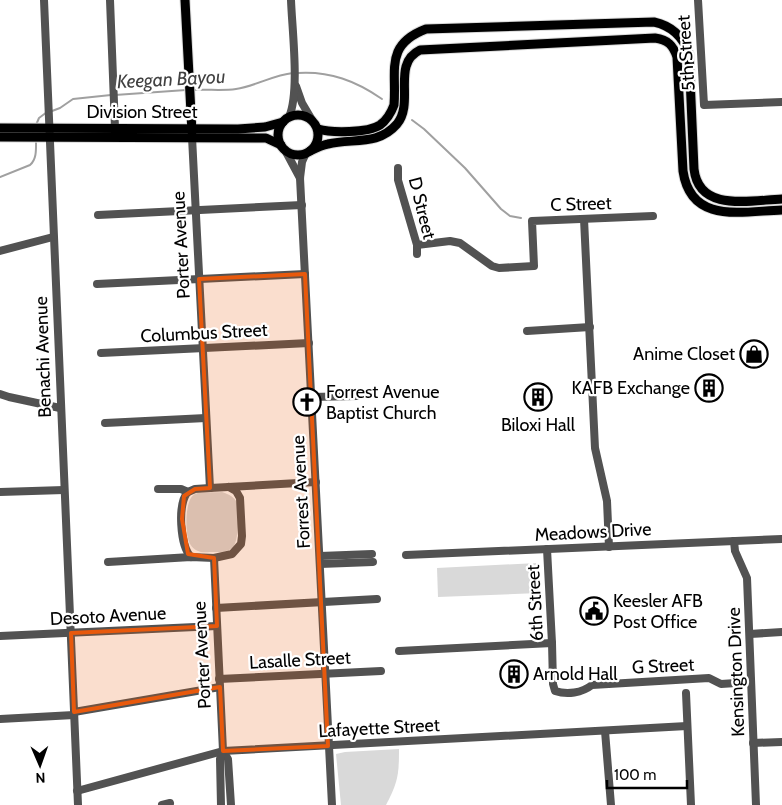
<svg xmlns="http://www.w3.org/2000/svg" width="782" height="805" viewBox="0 0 782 805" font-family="Cabin,sans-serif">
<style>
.green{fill:#d9d9d9}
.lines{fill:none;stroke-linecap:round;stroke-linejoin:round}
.stream{stroke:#a0a0a0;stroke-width:2}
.major-casing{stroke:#dbdbdb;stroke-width:11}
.minor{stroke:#525252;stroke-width:8}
.major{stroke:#000;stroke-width:9}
.marked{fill:#e8590c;fill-opacity:0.2;stroke:#e8590c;stroke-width:4;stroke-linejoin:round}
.labels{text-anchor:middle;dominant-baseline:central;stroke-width:4.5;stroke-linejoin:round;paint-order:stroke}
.street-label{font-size:18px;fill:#000;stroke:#fff}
.poi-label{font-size:18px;fill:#000;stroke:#fff;text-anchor:start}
.water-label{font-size:19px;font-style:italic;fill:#414141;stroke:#fff}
</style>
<rect width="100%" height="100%" fill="#fff"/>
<!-- green -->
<g class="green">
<path d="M 222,492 C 228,494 235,497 237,503 C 239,512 239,543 232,548 C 226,553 218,552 210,552 C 202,553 195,552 190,544 C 185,536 184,499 195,494 C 202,491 215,493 222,492 Z"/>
<polygon points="537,563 539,593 438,597 437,568"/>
<path d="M 399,749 C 399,775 398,782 386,805 L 341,805 L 336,754 L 345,752 Z"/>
</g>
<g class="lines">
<!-- stream -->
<g class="stream">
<path d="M 298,73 C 330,71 356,81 382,99"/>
<path d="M 193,90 C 207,89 222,91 236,89 C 256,86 273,75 293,73"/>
<polyline points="115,95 186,90"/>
<polyline points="52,111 60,108 73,99 111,95"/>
<polyline points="412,120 424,129 465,168 501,209 510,216 521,218"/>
<polyline points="36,125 39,118 47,112"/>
<path d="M 0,177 L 30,165 C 37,159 36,149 36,139"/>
</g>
<!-- major casing -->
<g class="major-casing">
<g id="major">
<polyline points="185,0 192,132"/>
<circle cx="298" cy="135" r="20"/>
<polyline points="0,128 238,129 265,127 283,122"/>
<path d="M 318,129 C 331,133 368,133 380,125 C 387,120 391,113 394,105 C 397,71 384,45 426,29 L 654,22 C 672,26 683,36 689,54 L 694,169 C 699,213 751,200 782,199"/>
<polyline points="0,137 266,138 281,145"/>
<path d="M 310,151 C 316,148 322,145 328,144 C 353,138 378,146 397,124 C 415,102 391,64 420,50 L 655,38 C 668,40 673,45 677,57 L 683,171 C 691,225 743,211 782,210"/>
</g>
</g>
<!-- minor -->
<g class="minor">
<polyline points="44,0 78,805"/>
<polyline points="110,0 115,128"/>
<polyline points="698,0 704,105 782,102"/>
<polyline points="296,86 302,103 312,120"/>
<path d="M 289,117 C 300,92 292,29 291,0"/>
<polyline points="192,137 210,488"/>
<polyline points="285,150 300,178"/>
<polyline points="306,153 302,162 300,178 332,805"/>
<polyline points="398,168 398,180 417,245 417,254"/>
<polyline points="98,215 302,205"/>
<polyline points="584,219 595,448 607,501 609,547"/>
<polyline points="417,245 450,241 460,243 492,266 499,268 534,266 532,221 653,216"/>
<polyline points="0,251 53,237"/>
<polyline points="97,284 305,274"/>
<polyline points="527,331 590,327"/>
<polyline points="101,353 309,343"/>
<polyline points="0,394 9,397 60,408"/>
<polyline points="311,397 357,396"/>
<polyline points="105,423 206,418"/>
<polyline points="158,489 181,489 188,492 195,489 210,488 316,482"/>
<polyline points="0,492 64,490"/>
<path d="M 188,492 C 177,503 180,546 191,557"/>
<polyline points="734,541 735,551 747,578 756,805"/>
<path d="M 547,549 L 552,643 L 553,684 L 555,691 C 567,695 582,693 592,685 L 709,678 L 721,684 L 751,682"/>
<polyline points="406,555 782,539"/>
<polyline points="320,556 372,554"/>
<polyline points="214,558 223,751 228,759 231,805"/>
<polyline points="108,562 191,557 214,558 232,554 241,544 242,536 240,498 236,491 229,487"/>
<polyline points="320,564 373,562"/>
<polyline points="216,608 377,599"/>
<polyline points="750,634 782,632"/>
<polyline points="0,636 217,626"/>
<polyline points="399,651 552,643"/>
<polyline points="219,679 381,671"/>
<polyline points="686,693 691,805"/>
<polyline points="74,712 220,687"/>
<polyline points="0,719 74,715"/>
<polyline points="605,731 611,805"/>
<polyline points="753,743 782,742"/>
<polyline points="77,791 223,751 687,726"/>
<polyline points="162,805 170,803"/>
<polyline points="221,805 220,759 223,751"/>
</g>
<!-- major -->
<use href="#major" class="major"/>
</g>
<!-- marked area -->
<path class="marked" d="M 305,274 L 328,746 L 223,751 L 220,687 L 74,712 L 71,633 L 217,626 L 214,558 L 188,554 L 182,519 L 184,496 L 195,489 L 210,488 L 199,279 Z"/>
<!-- icons -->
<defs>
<g id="shop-ring" transform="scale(1.4375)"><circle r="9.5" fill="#fff" stroke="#000" stroke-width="1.5"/><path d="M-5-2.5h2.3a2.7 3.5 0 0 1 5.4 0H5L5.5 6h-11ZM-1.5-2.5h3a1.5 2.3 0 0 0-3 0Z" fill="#000"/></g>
<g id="building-ring" transform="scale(1.4375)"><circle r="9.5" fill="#fff" stroke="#000" stroke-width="1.5"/><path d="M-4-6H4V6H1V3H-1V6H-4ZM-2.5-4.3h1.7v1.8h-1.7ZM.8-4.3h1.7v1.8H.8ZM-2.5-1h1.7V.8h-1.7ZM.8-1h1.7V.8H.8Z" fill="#000"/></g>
<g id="church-ring" transform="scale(1.4375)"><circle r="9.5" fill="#fff" stroke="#000" stroke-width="1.5"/><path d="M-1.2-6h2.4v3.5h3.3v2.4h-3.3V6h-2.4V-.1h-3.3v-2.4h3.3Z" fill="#000"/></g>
<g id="civic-ring" transform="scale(1.4375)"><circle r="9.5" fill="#fff" stroke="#000" stroke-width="1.5"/><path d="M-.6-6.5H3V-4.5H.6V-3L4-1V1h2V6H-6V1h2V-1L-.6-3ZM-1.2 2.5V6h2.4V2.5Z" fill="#000"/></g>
</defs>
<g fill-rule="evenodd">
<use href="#shop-ring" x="754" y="354"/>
<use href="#building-ring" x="709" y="388"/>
<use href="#building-ring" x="538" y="397"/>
<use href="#church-ring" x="307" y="402"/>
<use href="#civic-ring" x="594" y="611"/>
<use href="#building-ring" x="514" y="674"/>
</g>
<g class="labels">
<!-- street labels -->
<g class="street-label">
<text transform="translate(686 53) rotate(-94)">5th Street</text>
<text x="142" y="112">Division Street</text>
<text transform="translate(581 204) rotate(-2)">C Street</text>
<text transform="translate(422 208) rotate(76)">D Street</text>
<text transform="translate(181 245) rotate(-93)">Porter Avenue</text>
<text transform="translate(204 333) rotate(-3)">Columbus Street</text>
<text transform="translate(43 357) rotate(-92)">Benachi Avenue</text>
<text transform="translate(301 492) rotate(-93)">Forrest Avenue</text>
<text transform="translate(593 532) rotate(-3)">Meadows Drive</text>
<text transform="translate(535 603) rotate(-93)">6th Street</text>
<text transform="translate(108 616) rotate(-3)">Desoto Avenue</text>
<text transform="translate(202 655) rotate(-93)">Porter Avenue</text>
<text transform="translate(300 660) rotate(-3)">Lasalle Street</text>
<text transform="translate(663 666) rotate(-3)">G Street</text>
<text transform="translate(736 672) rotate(-92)">Kensington Drive</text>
<text transform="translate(379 728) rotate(-3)">Lafayette Street</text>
</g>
<!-- poi labels -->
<g class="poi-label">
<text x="735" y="354" text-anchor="end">Anime Closet</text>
<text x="690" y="388" text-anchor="end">KAFB Exchange</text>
<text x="326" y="392">Forrest Avenue<tspan x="326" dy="21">Baptist Church</tspan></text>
<text x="538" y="425" text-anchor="middle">Biloxi Hall</text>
<text x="613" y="601">Keesler AFB<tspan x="613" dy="21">Post Office</tspan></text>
<text x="533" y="674">Arnold Hall</text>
</g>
<!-- water labels -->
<g class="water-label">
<text transform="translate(171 79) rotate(-3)">Keegan Bayou</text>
</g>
</g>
<!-- north arrow -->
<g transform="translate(40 765) rotate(178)" stroke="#ffffff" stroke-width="4" paint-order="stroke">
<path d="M0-4L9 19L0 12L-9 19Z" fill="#000000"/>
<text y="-8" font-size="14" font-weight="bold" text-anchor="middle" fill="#000000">N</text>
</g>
<!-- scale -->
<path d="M607 780v8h80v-8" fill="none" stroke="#000000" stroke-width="2.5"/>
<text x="614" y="780" font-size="15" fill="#000000" stroke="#ffffff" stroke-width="4" paint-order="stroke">100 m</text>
</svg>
